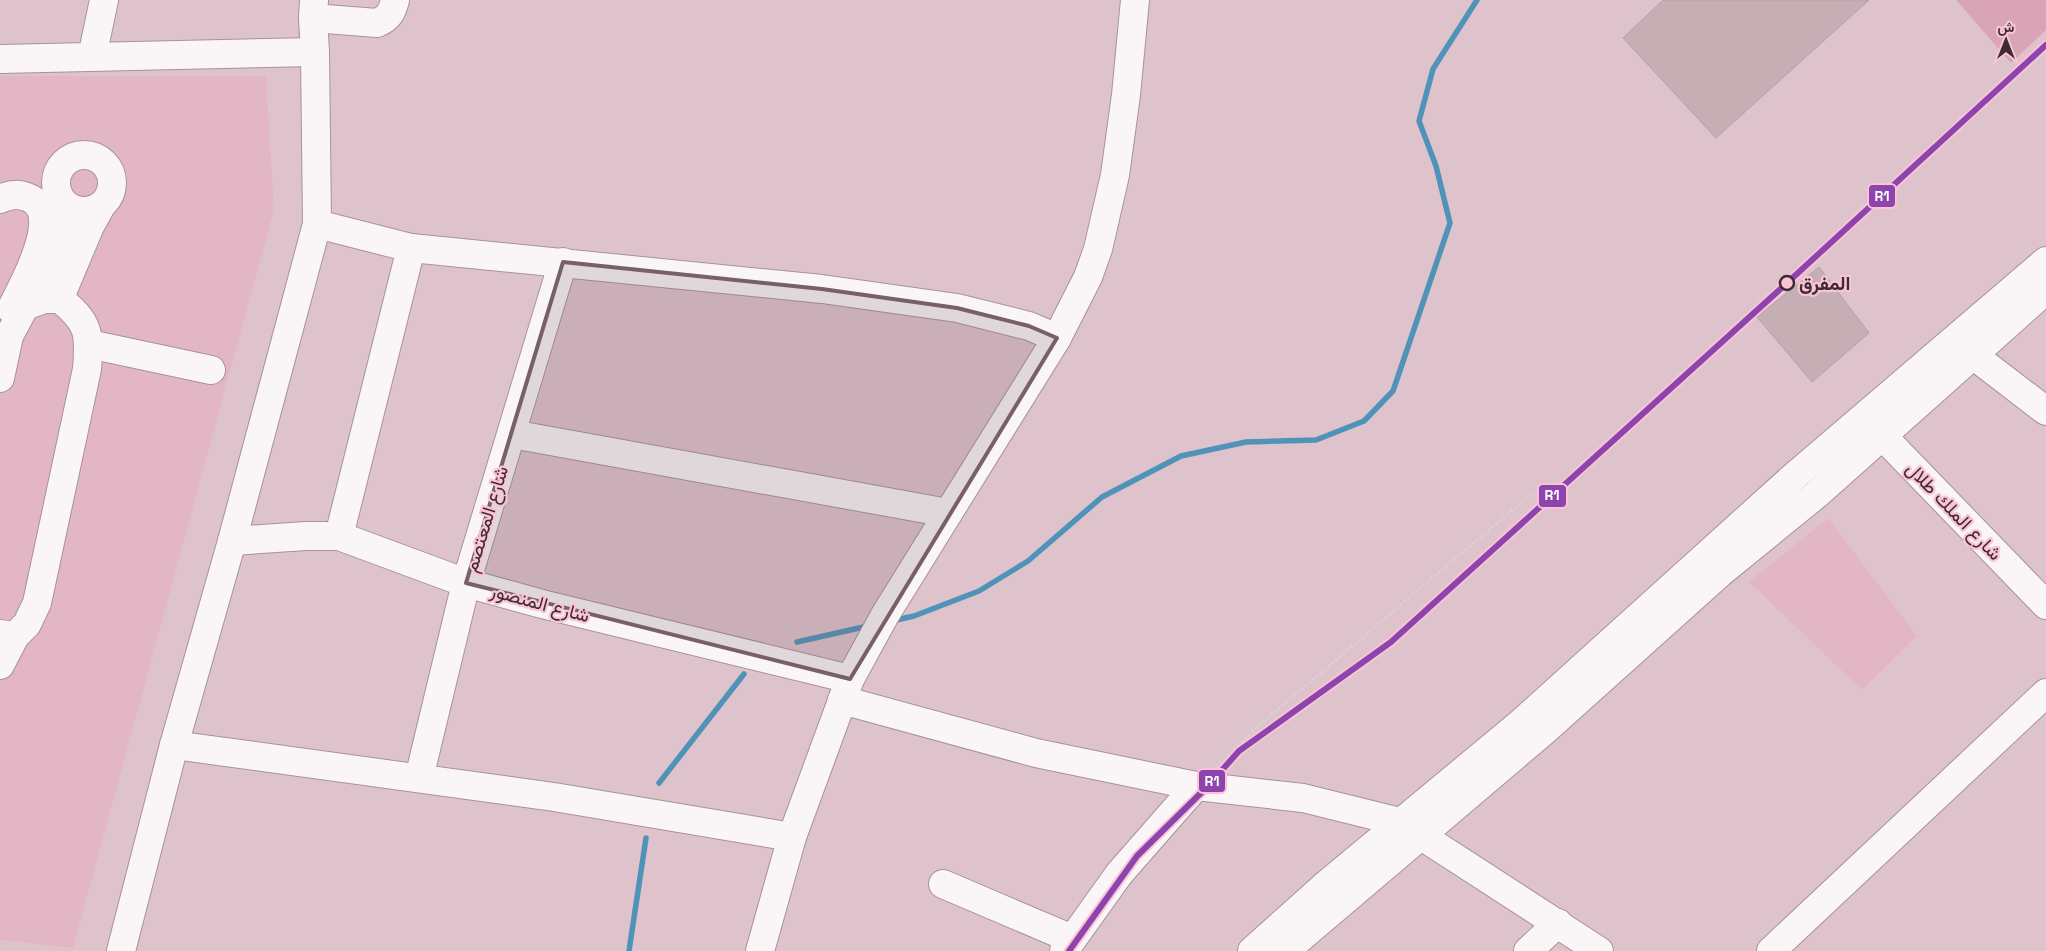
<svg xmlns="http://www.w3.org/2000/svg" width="2046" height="951" viewBox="0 0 2046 951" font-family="'Space Grotesk',Vazirmatn,sans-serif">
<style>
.built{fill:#e3b6c5}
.green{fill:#daa4b7}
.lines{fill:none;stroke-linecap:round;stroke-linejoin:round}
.stream{stroke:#4f93b9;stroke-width:5.5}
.building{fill:#c6afb4;stroke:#b6a0a4}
.minor-casing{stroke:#a79299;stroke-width:30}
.major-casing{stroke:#a79299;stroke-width:30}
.path{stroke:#d9d1d4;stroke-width:3;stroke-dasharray:2.5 2.5;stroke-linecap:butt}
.minor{stroke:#faf6f7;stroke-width:28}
.major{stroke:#faf6f7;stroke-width:28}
.rail-1-casing{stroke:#f8c4d6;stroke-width:10}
.rail-1{stroke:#8e44ad;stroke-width:6}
.marked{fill:#776068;fill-opacity:0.2;stroke:#776068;stroke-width:4;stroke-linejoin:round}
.stop-dot{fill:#f8c4d6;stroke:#3f2b32;stroke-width:2.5}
.labels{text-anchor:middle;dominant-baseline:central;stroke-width:4.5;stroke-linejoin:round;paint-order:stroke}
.stop-label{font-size:19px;font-weight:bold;fill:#3f2b32;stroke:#f8c4d6;text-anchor:start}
.street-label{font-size:19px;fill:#3f2b32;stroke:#f8c4d6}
.line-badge{stroke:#f8c4d6;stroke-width:2}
.badge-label{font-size:14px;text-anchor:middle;font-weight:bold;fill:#fff}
</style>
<rect width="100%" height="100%" fill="#dfc3cc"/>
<!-- built -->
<g class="built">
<polygon points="0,76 266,76 274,210 73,948 0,940"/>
<polygon points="1828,518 1917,636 1862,690 1749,582"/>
</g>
<!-- green -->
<polygon class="green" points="1956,0 2046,0 2046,30 2011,63"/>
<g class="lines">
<!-- stream -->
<g class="stream">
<polyline points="892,621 914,616 979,591 1028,561 1102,497 1181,456 1246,442 1316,440 1364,421 1393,391 1450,223 1436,166 1419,121 1433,69 1477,0"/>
<polyline points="797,642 868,626"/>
<polyline points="659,783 744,674"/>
<polyline points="629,951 646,838"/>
</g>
</g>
<!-- building -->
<g class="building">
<polygon points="1663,0 1869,0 1716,138 1623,38"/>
<polygon points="1819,267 1869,333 1812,382 1757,317"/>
</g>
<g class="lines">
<!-- minor casing -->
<g class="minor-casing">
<g id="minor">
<path d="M 313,18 L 377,23 C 389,18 392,12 395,0"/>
<polyline points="92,57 104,0"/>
<polyline points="0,59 315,52"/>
<circle cx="84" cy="183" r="28"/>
<path d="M 0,199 C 10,194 19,193 29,198 C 65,212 22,287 11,309"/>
<polyline points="317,224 411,248 822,289 957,308 1029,326 1057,338"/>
<polyline points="63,290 90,226 101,206"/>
<polyline points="44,299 57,261 64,225 58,195"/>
<polyline points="89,344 211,370"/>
<polyline points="1973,355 2046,411"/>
<path d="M 0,378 L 9,336 L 25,306 L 44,299 L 60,299 C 89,323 90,332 87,369 L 37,603 L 27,624 L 15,636 L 0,634"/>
<polyline points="1866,419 2046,605"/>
<polyline points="512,434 948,513"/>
<polyline points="339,536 411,248"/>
<polyline points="232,541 306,536 339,536 466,583 542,604 850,679"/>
<polyline points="0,665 15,636"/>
<polyline points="842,700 1036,753 1196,786 1303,798 1400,822 1599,951"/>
<polyline points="174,745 554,797 792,837"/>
<polyline points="419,778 466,583 563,262"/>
<polyline points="943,884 1072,939"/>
<polyline points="121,951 174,745 232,541 317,224 315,52 313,18 314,0"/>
<polyline points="760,951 792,837 850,679 885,615 1057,338 1088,277 1098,249 1115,175 1126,95 1135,0"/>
<polyline points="1064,951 1119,874 1196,786"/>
<polyline points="1528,951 1558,923"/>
<polyline points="1771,951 2046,693"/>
</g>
</g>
<!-- major casing -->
<g class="major-casing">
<g id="major">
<polyline points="1252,951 1328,883 1522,722 1790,480 2046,261"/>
<polyline points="1285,951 1544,731 1720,573 1817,494 2046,290"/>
</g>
</g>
<!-- path -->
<polyline class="path" points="1216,767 1256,728 1531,494"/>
<!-- minor -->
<use href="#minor" class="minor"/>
<!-- major -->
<use href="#major" class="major"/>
<!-- rail-1 casing -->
<g class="rail-1-casing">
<polyline id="rail-1" points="1069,951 1137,856 1207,787 1239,751 1391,642 1787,283 2046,45"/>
</g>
<!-- rail-1 -->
<use href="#rail-1" class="rail-1"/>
</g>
<!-- marked area -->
<path class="marked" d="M 563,262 L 822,289 L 957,308 L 1029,326 L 1057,338 L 850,679 L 466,583 Z"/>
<!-- markers -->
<circle class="stop-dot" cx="1787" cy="283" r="7"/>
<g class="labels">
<!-- stop labels -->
<g class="stop-label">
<text x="1799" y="283">المفرق</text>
</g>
<!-- street labels -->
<g class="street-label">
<text transform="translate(1954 511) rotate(46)">شارع الملك طلال</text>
<text transform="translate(486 519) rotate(-73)">شارع المعتصم</text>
<text transform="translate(540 603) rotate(15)">شارع المنصور</text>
</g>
</g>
<g class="line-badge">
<rect x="1868" y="184" width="28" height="24" rx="5" fill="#8e44ad"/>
<rect x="1538" y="484" width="29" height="24" rx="5" fill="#8e44ad"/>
<rect x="1198" y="769" width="28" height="24" rx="5" fill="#8e44ad"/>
</g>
<g class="badge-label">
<text x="1882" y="201">R1</text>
<text x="1552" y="500">R1</text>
<text x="1212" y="786">R1</text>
</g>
<!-- north arrow -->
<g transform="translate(2006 40)" stroke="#f8c4d6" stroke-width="4" paint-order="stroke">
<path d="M0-4L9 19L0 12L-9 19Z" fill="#3f2b32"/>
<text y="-8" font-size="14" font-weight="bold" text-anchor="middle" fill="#3f2b32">ش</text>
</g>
</svg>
